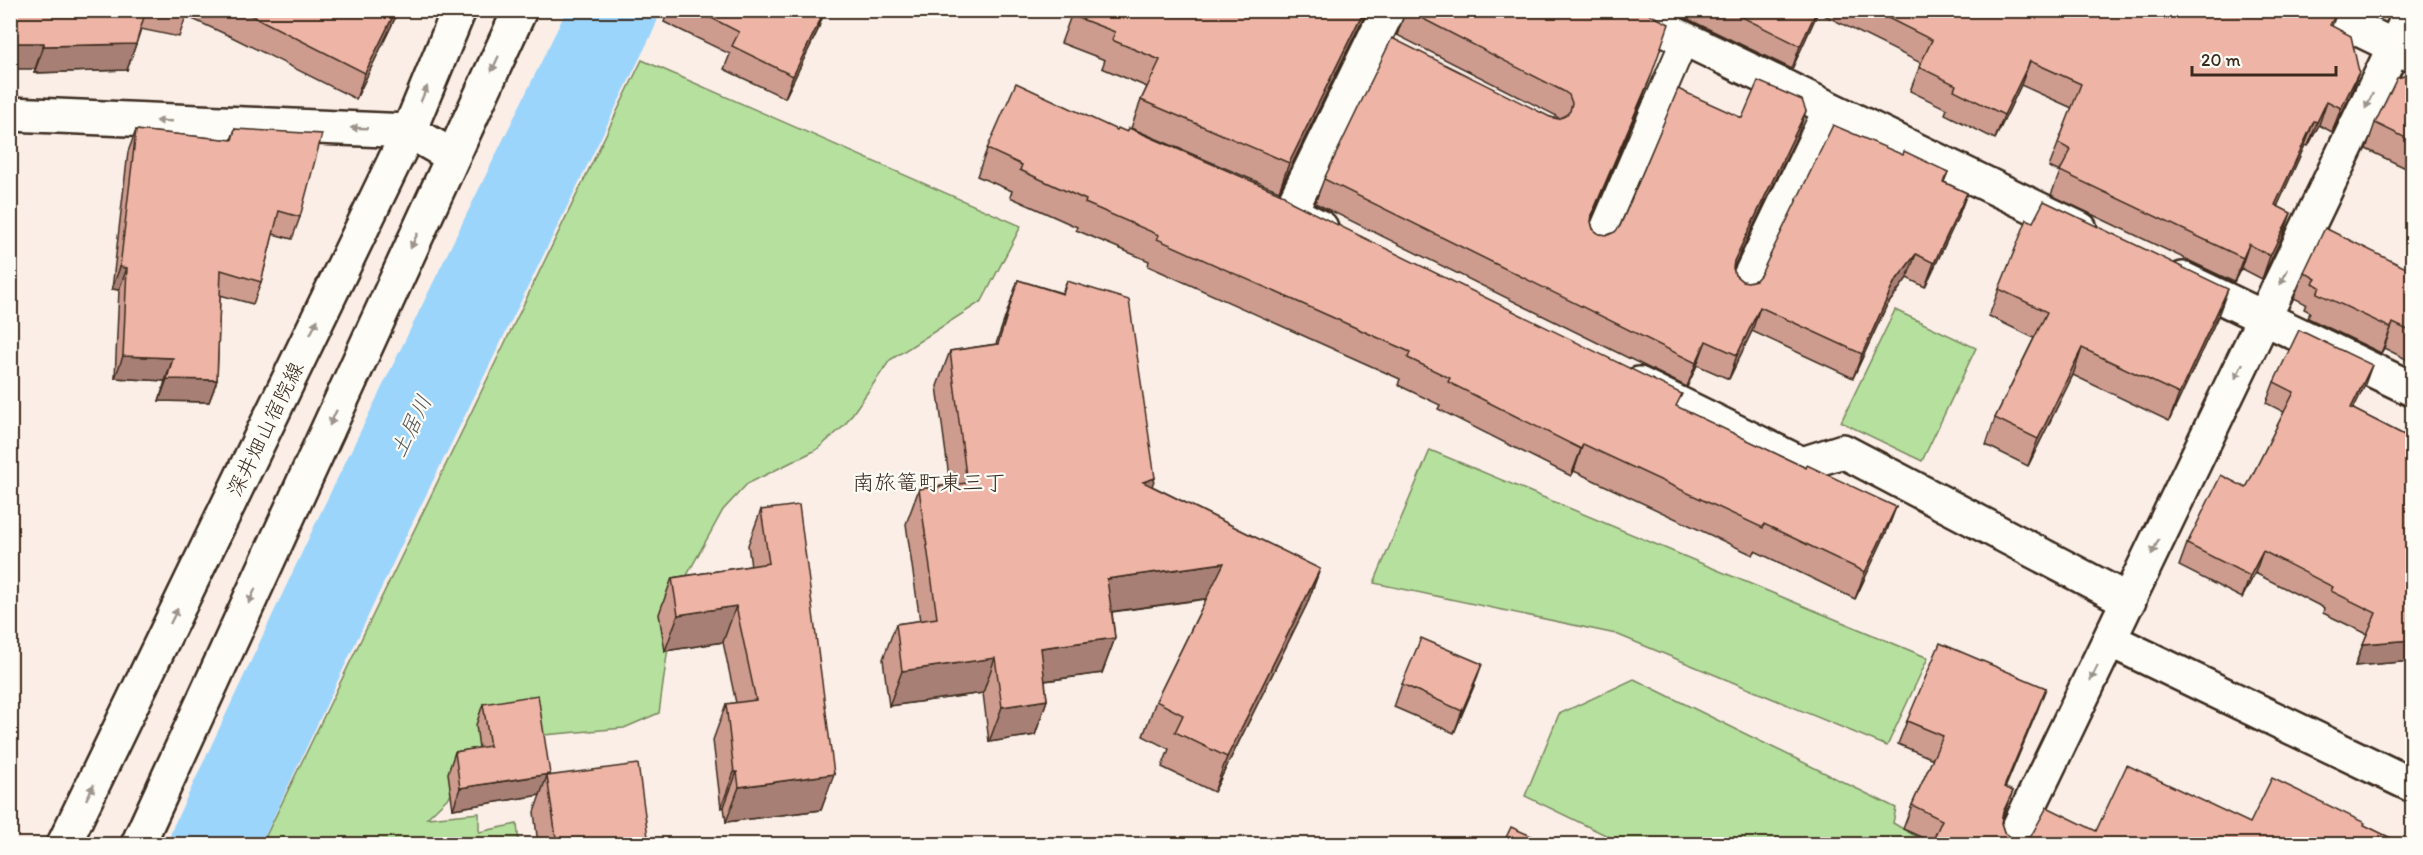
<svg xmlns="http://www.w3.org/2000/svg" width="2423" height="855" viewBox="0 0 2423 855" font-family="Itim,'Klee One',sans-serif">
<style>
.green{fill:#b6e09d;stroke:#78855e;stroke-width:1.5}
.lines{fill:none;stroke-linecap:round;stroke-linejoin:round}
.river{stroke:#9cd5fc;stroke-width:87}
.service-casing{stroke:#3b2a1e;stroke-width:30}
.minor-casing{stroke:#3b2a1e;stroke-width:38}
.tertiary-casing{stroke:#3b2a1e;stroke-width:38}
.secondary-casing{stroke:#3b2a1e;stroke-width:38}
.service{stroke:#fdfcf7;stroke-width:26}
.minor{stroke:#fdfcf7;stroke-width:33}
.tertiary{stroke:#fdfcf7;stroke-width:33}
.secondary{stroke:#fdfcf7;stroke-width:33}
.wall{fill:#cd9c8f;stroke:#3b2a1e;stroke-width:1.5}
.shaded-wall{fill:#a77f74;stroke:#3b2a1e;stroke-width:1.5}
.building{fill:#eeb5a6;stroke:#3b2a1e;stroke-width:1.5}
.oneway{fill:#9c938a}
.labels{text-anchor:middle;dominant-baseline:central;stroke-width:4.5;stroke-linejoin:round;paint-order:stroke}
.street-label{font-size:21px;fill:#3b2a1e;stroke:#fdfcf7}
.water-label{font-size:22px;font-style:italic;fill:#535556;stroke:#fdfcf7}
.neighbourhood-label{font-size:22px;fill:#3b2a1e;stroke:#fdfcf7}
</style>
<rect width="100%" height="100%" fill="#faeee7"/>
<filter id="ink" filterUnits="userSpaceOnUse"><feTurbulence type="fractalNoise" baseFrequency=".0167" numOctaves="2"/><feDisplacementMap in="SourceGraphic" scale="12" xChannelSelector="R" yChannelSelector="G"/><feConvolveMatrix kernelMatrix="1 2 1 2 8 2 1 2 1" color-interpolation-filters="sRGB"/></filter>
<g filter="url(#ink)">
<!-- green -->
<g class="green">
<polygon points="642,60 1021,226 982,301 890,360 844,426 816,450 747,484 723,510 675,597 659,713 624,728 532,736 484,763 427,818 479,813 479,832 517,824 519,844 262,844"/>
<polygon points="1895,310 1976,348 1922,461 1841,422"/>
<polygon points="1430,450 1928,658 1887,746 1616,634 1374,583"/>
<polygon points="1634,679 1896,808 1893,823 1929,844 1624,844 1525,796 1559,714"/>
</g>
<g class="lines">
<!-- river -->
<polyline class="river" points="213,844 361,529 615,10"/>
<!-- service casing -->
<g class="service-casing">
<g id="service">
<polyline points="1597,244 1685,39"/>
<polyline points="1739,291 1827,108"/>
</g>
</g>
<!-- minor casing -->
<g class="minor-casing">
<g id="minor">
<polyline points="1625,10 2080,229"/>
<polyline points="2319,10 2412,55"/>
<polyline points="10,114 409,131 452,156"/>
<polyline points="1321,228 1290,212 1388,10"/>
<polyline points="2183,279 2412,389"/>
<polyline points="1639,384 1802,464 1843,451 2129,601"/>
<polyline points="2011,844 2412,10"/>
</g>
</g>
<!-- tertiary casing -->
<g class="tertiary-casing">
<polyline id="tertiary" points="2110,640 2412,785"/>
</g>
<!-- secondary casing -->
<g class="secondary-casing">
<g id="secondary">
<polyline points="64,844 409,131 459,10"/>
<polyline points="138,844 520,10"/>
</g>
</g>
<!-- service -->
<use href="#service" class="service"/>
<!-- minor -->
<use href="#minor" class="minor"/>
<!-- tertiary -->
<use href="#tertiary" class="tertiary"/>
<!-- secondary -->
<use href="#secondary" class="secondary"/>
</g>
<!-- wall -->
<g class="wall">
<polygon points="10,10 399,10 356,99 234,38 186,16 179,37 141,29 127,70 34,73 35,69"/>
<polygon points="668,10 825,10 817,32 785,98 724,69 730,54 664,22"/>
<polygon points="1073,10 1367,10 1279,191 1131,128 1141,100 1147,87 1102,68 1105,60 1061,43"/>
<polygon points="1406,10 1642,100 1591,219 1591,222 1593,229 1599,234 1608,235 1615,232 1742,118 1798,134 1733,269 1735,275 1742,281 1748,282 1756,280 1903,155 1948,172 1944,182 1967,193 1958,217 1925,287 1907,278 1886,307 1853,378 1752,331 1729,379 1697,365 1687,387 1315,203 1324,179 1550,117 1559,119 1555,115 1397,35"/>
<polygon points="1669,10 2336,10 2337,12 2332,26 2359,72 2350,96 2332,132 2319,125 2308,146 2305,145 2277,206 2291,213 2282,237 2262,279 2241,268 2234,282 2051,195 2060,172 2049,167 2072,108 2021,85 1995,139 1945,114 1947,109 1910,91 1921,63 1818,12 1792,69"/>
<polygon points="2412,74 2412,171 2366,149 2375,123"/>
<polygon points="235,129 300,217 292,239 273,234 261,282 253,304 220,295 217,380 209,402 159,401 165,381 115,378 119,290 112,289 128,152 136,130 231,140"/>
<polygon points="1117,130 1291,202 1677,407 1806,468 1896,507 1886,533 1855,599 1755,551 1753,555 1574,471 1571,476 1438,409 1440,405 1398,385 1400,379 1148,266 1149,261 1076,230 1077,227 1010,197 1012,191 977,176 987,149"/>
<polygon points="2412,271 2412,362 2384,348 2381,353 2308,318 2310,312 2304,309 2306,304 2294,298 2304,272"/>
<polygon points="1018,280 1062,293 1067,281 1152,486 1320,569 1307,604 1214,792 1162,767 1169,749 1143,736 1156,701 1206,599 1112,612 1115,638 1102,673 1045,681 1047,700 1035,735 989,742 983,693 889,706 883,659 896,624 920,621 906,524 919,489 950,485 937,386 950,351 996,344"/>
<polygon points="1999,289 2218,316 2169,421 2073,375 2028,466 1986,445 1995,418 2034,338 1989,316"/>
<polygon points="2274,382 2364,387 2353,409 2412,439 2412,661 2355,666 2367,634 2323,613 2324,608 2255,573 2242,598 2179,566 2187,544 2246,488 2284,412 2266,403"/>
<polygon points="761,510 834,774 821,810 726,822 724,807 721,808 713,740 726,704 736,703 723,642 665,651 659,614 672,578 751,566 748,545"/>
<polygon points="1402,684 1474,686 1454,733 1394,707"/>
<polygon points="2046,688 2037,711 2005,787 2004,814 2001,823 2004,832 2012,838 2021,839 2096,831 2250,823 2364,825 2403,844 1932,842 1903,829 1912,805 1933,759 1898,744 1907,721"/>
<polygon points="483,704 550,774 549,776 649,844 538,844 534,812 540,795 453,809 448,773 455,752 479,748 476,725"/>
</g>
<!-- shaded-wall -->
<g class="shaded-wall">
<polygon points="396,10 399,10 356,99 365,73"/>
<polygon points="825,10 817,32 785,98 793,76"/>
<polygon points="1364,10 1367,10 1279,191 1289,163"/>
<polygon points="1817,10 1819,10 1792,69 1800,46"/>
<polygon points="10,43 44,43 35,69 10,69"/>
<polygon points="136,44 127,70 34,73 44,46"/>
<polygon points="2030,61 2021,85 1995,139 2004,115"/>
<polygon points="2359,72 2350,96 2332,132 2341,108"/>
<polygon points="1651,76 1642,100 1583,238 1592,214"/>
<polygon points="2327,101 2319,125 2308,146 2317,122"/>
<polygon points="1806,111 1798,134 1725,285 1734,261"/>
<polygon points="2314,121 2305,145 2267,229 2275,205"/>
<polygon points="1967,193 1958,217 1925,287 1934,263"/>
<polygon points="2291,213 2282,237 2262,279 2270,256"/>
<polygon points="2249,244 2241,268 2234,282 2243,258"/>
<polygon points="1916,254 1907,278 1886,307 1853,378 1862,354 1894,283"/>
<polygon points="120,267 127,268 119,290 112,289"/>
<polygon points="2228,289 2218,316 2169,421 2179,394"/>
<polygon points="1760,307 1752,331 1729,379 1737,355"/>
<polygon points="2393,323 2384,348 2381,353"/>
<polygon points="1706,341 1697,365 1687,387 1696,363"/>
<polygon points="2082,348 2073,375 2028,466 2038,439"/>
<polygon points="123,356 173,358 165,381 115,378"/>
<polygon points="2372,365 2364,387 2343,430 2351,408"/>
<polygon points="167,379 217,380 209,402 159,401"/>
<polygon points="1583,444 1574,471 1571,476 1581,449"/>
<polygon points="1155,478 1142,513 1143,482"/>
<polygon points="1896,507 1886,533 1855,599 1865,572"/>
<polygon points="2263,551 2255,573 2242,598 2250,576"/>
<polygon points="1224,563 1211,598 1094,614 1107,579"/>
<polygon points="1320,569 1307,604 1214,792 1227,757"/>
<polygon points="736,606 723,642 665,651 678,615"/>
<polygon points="1115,638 1102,673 1028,683 1041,648"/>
<polygon points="2412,640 2412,661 2355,666 2363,644"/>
<polygon points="995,658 983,693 889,706 902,671"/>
<polygon points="1482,664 1474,686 1454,733 1462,711"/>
<polygon points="2046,688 2037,711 1996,810 2004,787"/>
<polygon points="1047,700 1035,735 989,742 1002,707"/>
<polygon points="734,772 737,772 724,807 721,808"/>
<polygon points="550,774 548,779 547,776 540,795 453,809 460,788"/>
<polygon points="834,774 821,810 726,822 739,787"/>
<polygon points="2013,791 2004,814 1994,836 2003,812"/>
</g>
<!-- building -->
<g class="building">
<polygon points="10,10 146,10 136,44 44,46 44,43 10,43"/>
<polygon points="241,10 396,10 365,73"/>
<polygon points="696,10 825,10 793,76 732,46 739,32"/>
<polygon points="1073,10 1364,10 1289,163 1141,100 1160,60 1112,40 1115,32 1071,15"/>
<polygon points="1406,10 1641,10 1669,24 1651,76 1592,214 1591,222 1593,229 1599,234 1608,235 1615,232 1620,226 1678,89 1742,118 1758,81 1802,100 1806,111 1734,261 1733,268 1735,275 1742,281 1748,282 1756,280 1761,274 1833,125 1903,155 1904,151 1948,172 1943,182 1967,193 1934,263 1916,254 1894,283 1862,354 1760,307 1737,355 1706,341 1696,363 1324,179 1392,38 1550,117 1558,119 1565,116 1570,111 1572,103 1569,95 1563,91"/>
<polygon points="1728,10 1817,10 1800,46"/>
<polygon points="1872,10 2336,10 2337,12 2330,25 2351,36 2359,72 2341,108 2327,101 2317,122 2314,121 2275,205 2291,213 2270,256 2249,244 2243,258 2060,171 2071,150 2058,143 2081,84 2030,61 2004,115 1954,90 1956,85 1919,67 1932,40"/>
<polygon points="2412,74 2412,141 2375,123 2397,78"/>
<polygon points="1016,83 1117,130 1118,128 1127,132 1129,128 1284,195 1291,202 1682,394 1676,406 1806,468 1807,465 1896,507 1865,572 1764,524 1763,528 1583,444 1581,449 1448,382 1450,378 1408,358 1410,352 1157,239 1159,235 1085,203 1086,200 1020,170 1022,165 987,149"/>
<polygon points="235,129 322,134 300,217 279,211 261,282 221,270 217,380 167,379 173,358 123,356 127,268 120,267 136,130 232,140"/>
<polygon points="2044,201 2228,289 2179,394 2082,348 2038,439 1995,418 2047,312 1999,289 2027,219 2033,222"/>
<polygon points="2325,228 2412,271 2412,332 2393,323 2391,328 2317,293 2320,287 2313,283 2316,279 2304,272"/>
<polygon points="1018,280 1063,294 1067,281 1129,300 1155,478 1143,482 1320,569 1227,757 1175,732 1183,715 1156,701 1224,563 1107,579 1115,638 1041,648 1047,700 1002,707 995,658 902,671 896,624 937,618 919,489 967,483 950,351 998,344"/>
<polygon points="2299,330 2372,365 2351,408 2412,439 2412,640 2363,644 2376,613 2331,591 2333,587 2263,551 2250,576 2187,544 2221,475 2246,488 2294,392 2274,382"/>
<polygon points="799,505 834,774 739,787 737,772 734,772 726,704 756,700 736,606 678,615 672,578 769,563 761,510"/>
<polygon points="1421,638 1482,664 1462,711 1402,684"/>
<polygon points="1940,643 2046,688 2004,787 2013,791 2003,812 2001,823 2004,832 2012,838 2021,839 2031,836 2047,807 2096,831 2127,765 2250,823 2272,778 2365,823 2364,825 2403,844 1931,844 1942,820 1912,805 1943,736 1907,721"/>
<polygon points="538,695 550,774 460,788 455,752 490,746 483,704"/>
<polygon points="638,764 649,844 557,844 547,776"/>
<polygon points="1511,827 1549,844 1503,844"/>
</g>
<!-- one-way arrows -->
<defs><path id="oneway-solid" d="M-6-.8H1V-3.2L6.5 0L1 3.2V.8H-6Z" transform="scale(1.5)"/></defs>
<g class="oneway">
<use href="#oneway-solid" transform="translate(495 64) rotate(115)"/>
<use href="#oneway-solid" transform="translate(424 94) rotate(-67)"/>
<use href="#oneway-solid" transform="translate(2369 101) rotate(116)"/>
<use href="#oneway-solid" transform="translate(164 121) rotate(-178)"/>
<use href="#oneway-solid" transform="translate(359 128) rotate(-178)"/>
<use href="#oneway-solid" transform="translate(414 241) rotate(115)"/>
<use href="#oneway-solid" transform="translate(2284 277) rotate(116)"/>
<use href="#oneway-solid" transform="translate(314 327) rotate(-64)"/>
<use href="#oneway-solid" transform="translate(2239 371) rotate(116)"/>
<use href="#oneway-solid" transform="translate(333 418) rotate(115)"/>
<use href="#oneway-solid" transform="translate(2155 547) rotate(116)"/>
<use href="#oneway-solid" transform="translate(252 596) rotate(115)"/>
<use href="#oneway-solid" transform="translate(174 616) rotate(-64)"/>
<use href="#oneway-solid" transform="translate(2094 673) rotate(116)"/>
<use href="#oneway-solid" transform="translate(90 792) rotate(-64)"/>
</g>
</g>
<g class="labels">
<!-- street labels -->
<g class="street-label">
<text transform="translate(265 429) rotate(-64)">深井畑山宿院線</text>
</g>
<!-- water labels -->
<g class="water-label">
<text transform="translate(411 426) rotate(-64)">土居川</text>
</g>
<!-- neighbourhood labels -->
<g class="neighbourhood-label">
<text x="929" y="482">南旅篭町東三丁</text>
</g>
</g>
<!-- margin -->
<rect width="2423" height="855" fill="none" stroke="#fdfcf7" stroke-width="36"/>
<rect x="18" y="18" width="2387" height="819" fill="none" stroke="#3b2a1e" stroke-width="2" filter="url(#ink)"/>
<!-- scale -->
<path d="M2192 66v9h144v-9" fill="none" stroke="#3b2a1e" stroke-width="3"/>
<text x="2201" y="66" font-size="18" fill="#3b2a1e" stroke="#fdfcf7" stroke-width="4.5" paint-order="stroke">20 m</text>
</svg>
